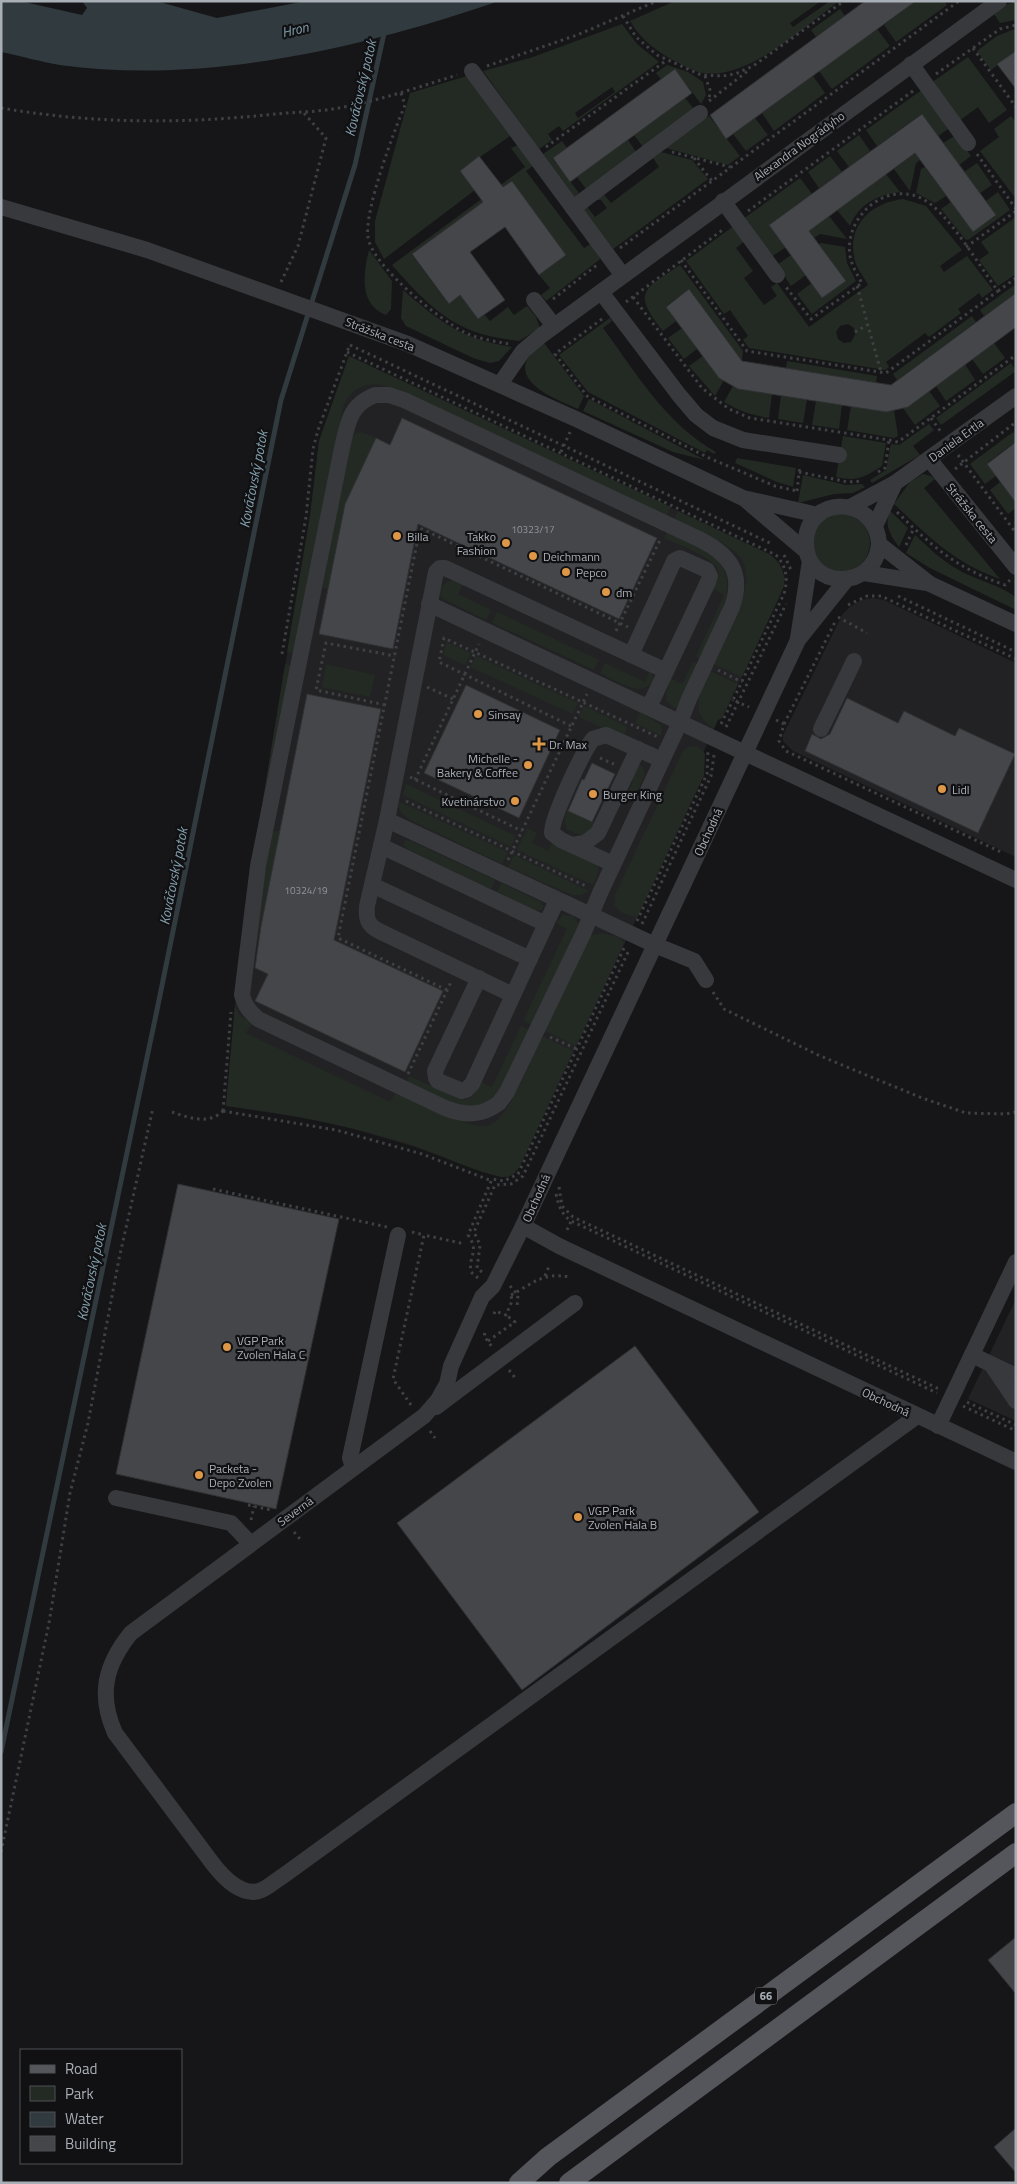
<svg xmlns="http://www.w3.org/2000/svg" width="1017" height="2184" viewBox="0 0 1017 2184" font-family="'Titillium Web',sans-serif">
<style>
.built{fill:#222224}
.green{fill:#232a23;fill-rule:evenodd}
.water{fill:#303a3f}
.lines{fill:none;stroke-linecap:round;stroke-linejoin:round}
.stream{stroke:#303a3f;stroke-width:5}
.building{fill:#45464a;stroke:#303133}
.path{stroke:#3e4043;stroke-width:3;stroke-dasharray:2.5 4;stroke-linecap:butt}
.minor{stroke:#37393c;stroke-width:16}
.major{stroke:#54565b;stroke-width:20}
.poi-dot{fill:#de9747;stroke:#111113;stroke-width:2}
.labels{text-anchor:middle;dominant-baseline:central;stroke-width:4.5;stroke-linejoin:round;paint-order:stroke}
.number-label{font-size:10px;fill:#90959b}
.shield{fill:#111113;stroke:#7b8085;stroke-width:1}
.shield-label{font-size:11px;font-weight:bold;fill:#a9afb6}
.street-label{font-size:12px;fill:#a9afb6;stroke:#111113}
.poi-label{font-size:12px;fill:#a9afb6;stroke:#111113;text-anchor:start}
.water-label{font-size:14px;font-style:italic;fill:#84a0ad;stroke:#111113}
</style>
<rect width="100%" height="100%" fill="#161618"/>
<!-- built -->
<g class="built">
<polygon points="349,356 769,554 779,563 785,578 781,594 722,718 718,720 704,751 704,775 520,1166 515,1173 509,1177 493,1175 412,1146 354,1129 312,1119 226,1106 235,1005 252,867 310,516 319,441"/>
<polygon points="873,598 884,600 1016,663 1016,857 793,751 783,741 783,735 842,615 850,607 861,600"/>
<polygon points="1016,1299 1016,1421 968,1399"/>
</g>
<!-- green -->
<g class="green">
<path d="M 675,1 L 821,1 L 790,23 L 793,27 L 830,1 L 839,1 C 805,26 748,80 703,73 C 695,72 686,67 679,63 C 658,53 642,41 630,21 Z"/>
<polygon points="916,1 944,1 947,5 896,42 884,25"/>
<polygon points="1016,2 1016,20 1000,23 994,14 1007,4"/>
<polygon points="840,9 845,16 816,37 811,30"/>
<path d="M 622,24 L 637,44 L 659,62 L 563,131 L 559,126 L 548,134 L 552,140 L 539,149 L 483,71 L 533,57 ZM 612,87 L 615,92 L 578,118 L 575,113 Z"/>
<polygon points="877,29 890,46 832,89 819,71"/>
<polygon points="1012,30 1016,30 1016,51 991,70 977,51 997,36"/>
<polygon points="968,57 1007,110 989,123 978,107 959,121 931,83"/>
<polygon points="667,65 688,72 703,82 706,95 701,104 675,69 661,79 656,73"/>
<polygon points="467,76 510,136 460,171 475,190 384,259 375,242 375,221 410,93"/>
<polygon points="813,76 825,93 774,131 762,113"/>
<polygon points="923,89 951,127 938,136 921,114 877,146 866,130"/>
<polygon points="685,98 694,109 643,147 634,135"/>
<polygon points="709,116 740,156 728,165 666,148"/>
<polygon points="1011,116 1016,122 1016,199 980,151 999,137 994,129"/>
<polygon points="755,118 768,135 746,151 733,134"/>
<polygon points="859,135 870,151 849,167 837,151"/>
<polygon points="956,135 971,156 959,165 943,143"/>
<polygon points="628,140 636,152 586,189 577,177"/>
<polygon points="562,141 567,148 553,159 579,193 575,197 543,154"/>
<path d="M 518,145 L 534,165 L 526,171 L 584,248 L 592,243 L 601,257 L 599,260 L 546,301 L 541,295 L 550,288 L 539,275 L 566,255 L 512,181 L 412,255 L 449,304 L 460,295 L 478,319 L 485,315 L 490,321 L 508,307 L 514,315 L 527,306 L 536,317 L 540,328 L 519,341 C 504,339 488,337 473,331 C 440,319 414,290 392,265 L 525,167 L 511,148 Z"/>
<polygon points="661,152 692,160 708,179 613,249 581,206 589,204 588,208 595,217 607,208 601,200 595,200 601,191 611,203 659,167 653,158"/>
<polygon points="915,153 920,160 916,163 910,191 894,169"/>
<polygon points="830,156 842,172 819,188 808,172"/>
<polygon points="977,163 992,185 980,193 964,172"/>
<polygon points="925,167 946,196 935,203 916,193 921,169"/>
<path d="M 886,174 L 900,192 C 877,195 859,204 850,226 L 837,210 Z"/>
<polygon points="800,178 812,194 770,224 786,247 771,257 743,219"/>
<polygon points="998,192 1010,210 968,240 965,239 941,209 951,202 973,232 996,215 986,201"/>
<path d="M 903,199 L 926,206 L 962,250 L 940,266 L 944,272 L 967,256 L 993,290 L 982,298 L 979,293 L 958,309 L 961,313 L 929,337 L 925,333 L 886,362 L 889,367 L 885,370 L 749,348 L 743,340 L 748,336 L 730,310 L 724,314 L 686,261 L 735,225 L 746,240 L 736,248 L 753,271 L 744,278 L 764,305 L 777,296 L 771,287 L 777,283 L 809,327 L 868,285 C 864,277 857,269 855,261 C 846,226 870,203 903,199 ZM 848,324 L 854,328 L 855,335 L 851,342 L 844,343 L 838,339 L 836,332 L 840,326 Z"/>
<polygon points="829,216 847,239 820,234 814,238 809,231"/>
<polygon points="1016,217 1016,274 998,286 979,260 989,253 981,242"/>
<polygon points="821,243 845,247 847,263 856,281 812,314 797,294 812,283 819,244"/>
<path d="M 369,250 L 392,281 L 391,309 L 386,315 C 359,305 363,273 369,250 Z"/>
<polygon points="791,255 806,275 791,286 777,265"/>
<path d="M 680,265 L 743,351 L 742,361 L 689,289 L 666,306 L 676,321 L 663,331 C 632,292 643,290 680,265 Z"/>
<polygon points="1016,284 1016,293 984,316 980,310"/>
<path d="M 403,290 C 441,323 462,339 512,347 L 499,361 L 490,363 L 473,358 L 406,326 L 401,318 Z"/>
<polygon points="972,316 976,322 897,380 893,374"/>
<path d="M 610,318 L 612,321 L 603,328 C 636,373 666,424 716,452 L 714,454 L 707,450 L 705,453 L 588,392 L 559,355 Z"/>
<polygon points="682,328 698,348 684,359 668,338"/>
<path d="M 544,343 L 584,396 L 578,409 C 561,401 511,384 529,356 C 533,351 539,347 544,343 Z"/>
<polygon points="994,343 1005,358 983,374 972,359"/>
<path d="M 349,356 L 671,507 L 666,518 L 386,386 C 367,381 349,388 343,408 L 294,653 L 287,652 L 310,516 L 319,441 Z"/>
<polygon points="703,356 724,380 715,396 689,366"/>
<polygon points="787,361 877,376 876,383 786,368"/>
<polygon points="1011,363 1016,371 941,425 936,418"/>
<polygon points="965,364 975,380 946,401 936,386"/>
<path d="M 733,386 L 772,394 L 769,418 C 752,415 738,411 724,402 Z"/>
<polygon points="929,391 940,406 915,425 903,408"/>
<polygon points="781,395 807,399 803,423 778,419"/>
<polygon points="589,399 705,460 673,452 583,411"/>
<polygon points="816,401 842,405 839,429 812,425"/>
<polygon points="851,406 894,410 898,436 894,438 847,430"/>
<polygon points="929,424 934,430 913,446 920,455 872,483 870,480 886,470 891,444 899,445"/>
<polygon points="361,432 376,438 345,504 328,589 322,587 350,441 356,433"/>
<polygon points="1013,432 1016,435 1016,446 1011,445 987,463 996,476 985,484 970,464"/>
<path d="M 843,436 L 886,443 L 882,466 C 864,477 858,482 836,477 Z"/>
<polygon points="737,458 796,468 793,487 777,482 735,463"/>
<path d="M 923,474 L 931,476 L 935,479 L 924,488 L 1000,579 C 954,563 928,536 894,504 L 910,482 Z"/>
<polygon points="803,475 846,485 862,484 865,487 853,493 834,494 798,503"/>
<polygon points="1000,482 1016,503 1016,508 1008,514 990,490"/>
<path d="M 678,511 L 769,554 C 781,562 785,572 784,586 L 742,677 L 711,663 C 725,635 766,578 735,552 C 719,538 693,530 674,521 Z"/>
<path d="M 890,511 L 908,528 L 899,547 C 890,534 884,526 890,511 Z"/>
<circle cx="841" cy="543" r="29"/>
<path d="M 668,530 C 679,536 707,548 715,556 C 744,586 714,627 700,658 L 696,656 L 724,595 L 713,589 C 716,583 720,577 718,570 C 714,557 677,544 664,538 Z"/>
<path d="M 915,535 C 928,547 941,560 957,569 C 971,578 1008,588 1016,598 L 1016,610 L 930,568 L 906,553 Z"/>
<path d="M 455,580 L 463,583 L 458,594 L 491,610 L 486,620 L 443,599 L 440,595 C 441,585 445,581 455,580 Z"/>
<polygon points="497,612 599,660 594,670 492,623"/>
<polygon points="446,642 471,653 465,665 443,655"/>
<polygon points="476,656 578,703 573,714 470,667"/>
<polygon points="693,662 697,664 677,708 674,708 666,700 666,693 671,679 682,684"/>
<path d="M 605,663 L 645,682 L 650,670 L 654,678 C 643,701 617,681 600,673 Z"/>
<polygon points="285,664 292,666 252,867"/>
<polygon points="326,664 375,675 370,697 322,687"/>
<path d="M 708,670 L 738,684 L 722,718 L 718,720 L 714,728 C 689,715 700,690 708,670 Z"/>
<polygon points="584,706 628,727 623,737 579,717"/>
<polygon points="640,712 661,725 662,736 635,723"/>
<polygon points="698,746 705,754 704,775 637,918 623,913 614,905 615,895 683,751 688,747"/>
<path d="M 638,765 L 643,767 L 645,774 L 637,793 L 621,802 L 617,800 C 630,791 634,785 633,770 Z"/>
<polygon points="406,784 516,836 511,847 403,795"/>
<polygon points="398,801 508,852 502,864 410,820 400,811"/>
<polygon points="567,810 598,825 583,836 567,830 564,820"/>
<polygon points="527,828 537,833 532,843 548,851 553,841 596,862 599,870 593,885 517,850"/>
<polygon points="276,831 280,831 252,967 261,888 271,833"/>
<polygon points="405,840 411,841 495,880 491,889 407,849 403,844"/>
<polygon points="514,855 589,891 582,895 572,895 508,867"/>
<polygon points="501,883 541,902 544,906 542,910 535,910 497,892"/>
<polygon points="563,915 573,916 577,921 579,927 533,1025 523,1021 567,929 556,923"/>
<polygon points="602,933 618,937 624,943 576,1046 544,1030 589,936"/>
<path d="M 235,1005 L 239,1015 L 252,1023 L 246,1033 L 252,1036 L 390,1102 L 396,1092 C 417,1102 463,1127 486,1126 C 507,1126 533,1054 542,1036 L 573,1051 L 520,1166 C 515,1173 511,1177 501,1177 C 470,1170 442,1155 412,1145 C 351,1126 289,1114 226,1106 Z"/>
<polygon points="521,1026 531,1031 493,1101 465,1108 406,1085 409,1076 464,1100 473,1096 481,1082 492,1087"/>
</g>
<!-- water -->
<path class="water" d="M 1,1 L 20,1 L 82,15 L 87,8 L 82,1 L 156,1 L 217,18 L 306,1 L 499,1 C 362,48 205,85 60,65 C 41,62 21,56 1,52 Z"/>
<g class="lines">
<!-- stream -->
<polyline class="stream" points="1,1752 157,1010 281,400 355,165 385,29"/>
</g>
<!-- building -->
<g class="building">
<polygon points="865,1 916,1 726,139 710,115"/>
<polygon points="1016,51 1016,89 997,64"/>
<polygon points="675,69 692,93 570,182 553,158"/>
<polygon points="922,114 996,215 973,232 915,153 809,231 846,281 822,298 769,225"/>
<polygon points="479,156 503,187 512,181 566,255 539,275 505,227 470,252 505,300 478,319 460,295 449,304 412,254 483,202 460,171"/>
<polygon points="689,289 742,361 891,385 1016,293 1016,327 908,407 886,412 738,389 719,378 666,307"/>
<polygon points="402,418 657,538 619,619 418,524 393,649 319,634 345,504 376,438 390,445"/>
<polygon points="1016,442 1016,503 987,464"/>
<polygon points="466,685 560,730 519,818 424,773"/>
<polygon points="307,694 381,709 334,940 443,991 405,1072 255,1001 268,974 255,968 261,926"/>
<polygon points="847,698 898,723 904,711 955,736 959,728 1015,754 978,833 805,751 812,734 821,739 830,734"/>
<polygon points="592,763 615,774 592,822 568,811 582,779 584,780"/>
<polygon points="178,1184 339,1219 276,1509 116,1474"/>
<polygon points="635,1346 759,1512 522,1690 397,1523"/>
<polygon points="1016,1937 1016,1994 988,1960"/>
<polygon points="1016,2128 1016,2173 994,2147"/>
</g>
<g class="lines">
<!-- path -->
<g class="path">
<polyline points="623,16 636,37 657,55 701,75 723,76 735,74 753,66 844,1"/>
<polyline points="973,48 1016,107"/>
<polyline points="487,66 577,35 657,1"/>
<polyline points="936,74 1000,29 1016,25"/>
<polyline points="705,76 710,90 709,101"/>
<path d="M 401,93 L 405,105 C 394,131 364,211 368,237 C 371,265 440,320 464,332 C 478,339 494,341 509,344"/>
<polyline points="709,101 749,70"/>
<path d="M 1,108 C 94,124 182,124 276,114 C 295,112 315,112 333,109 C 375,102 416,88 457,75"/>
<polyline points="546,147 667,60"/>
<polyline points="672,152 730,167"/>
<polyline points="977,154 1016,209"/>
<polyline points="694,158 712,181"/>
<polyline points="748,211 913,91"/>
<polyline points="966,247 1016,211"/>
<polyline points="620,248 959,1"/>
<path d="M 681,260 L 747,351 L 886,373 L 998,291 C 979,266 948,211 921,198 C 884,181 844,218 850,256 C 852,266 857,275 862,283 L 811,319 L 786,287"/>
<polyline points="281,282 298,246 326,138 303,112"/>
<polyline points="857,286 881,372"/>
<polyline points="998,291 1016,278"/>
<polyline points="633,297 702,388 729,409 750,418 889,440 898,442 1016,355"/>
<polyline points="553,299 597,265"/>
<polyline points="626,302 725,228"/>
<polyline points="602,319 555,354 587,396 709,458 775,486 797,491"/>
<polyline points="855,332 867,325"/>
<polyline points="350,345 770,543"/>
<path d="M 347,352 L 776,555 C 787,567 788,579 784,594 L 733,700 L 749,707"/>
<polyline points="931,418 941,432"/>
<polyline points="561,452 570,432"/>
<polyline points="958,455 1016,533"/>
<polyline points="955,469 1016,422"/>
<polyline points="799,472 848,482 863,481"/>
<polyline points="878,472 885,468 889,440"/>
<polyline points="797,491 800,465"/>
<path d="M 897,512 C 933,547 956,568 1005,585 L 1010,580"/>
<polyline points="906,545 914,528"/>
<polyline points="784,555 792,572"/>
<polyline points="898,596 1016,652"/>
<polyline points="848,605 867,596 881,596 1016,659"/>
<polyline points="838,617 867,633"/>
<polyline points="616,631 661,538"/>
<polyline points="282,654 306,517 313,449 318,430 350,344"/>
<polyline points="718,670 742,682"/>
<polyline points="427,687 453,699"/>
<polyline points="385,705 316,690 326,643 395,656"/>
<polyline points="776,720 784,724 779,741 786,751 1001,852"/>
<polyline points="721,724 733,700"/>
<polyline points="784,724 836,620"/>
<polyline points="571,726 439,662 444,638 658,737"/>
<polyline points="726,727 786,604"/>
<polyline points="600,758 614,764"/>
<polyline points="410,777 522,831"/>
<polyline points="415,780 479,644"/>
<polyline points="406,801 588,887"/>
<polyline points="508,860 587,694"/>
<polyline points="637,921 707,774 708,751"/>
<polyline points="642,924 711,776 714,755"/>
<polyline points="447,990 338,938 420,528 628,627"/>
<polyline points="713,992 724,1009 818,1055 922,1098 966,1113 1006,1114 1016,1112"/>
<polyline points="550,1037 577,1049"/>
<polyline points="408,1074 451,982"/>
<polyline points="223,1111 231,1012"/>
<polyline points="223,1111 336,1130 422,1154 492,1181"/>
<path d="M 172,1112 C 189,1118 209,1125 223,1111"/>
<polyline points="559,1187 562,1206 573,1217 939,1389"/>
<polyline points="213,1189 387,1227"/>
<path d="M 556,1194 C 559,1206 561,1214 571,1221 L 937,1393"/>
<polyline points="567,1230 572,1219"/>
<polyline points="412,1232 424,1235"/>
<polyline points="482,1272 477,1268 480,1245 474,1232 495,1185 511,1184 523,1176 629,950"/>
<polyline points="545,1276 550,1264"/>
<path d="M 478,1278 L 471,1272 C 468,1256 480,1252 468,1235 L 492,1179 L 504,1181 L 518,1174 L 624,948"/>
<polyline points="510,1286 518,1295 517,1307"/>
<path d="M 511,1295 C 534,1283 542,1272 570,1277"/>
<polyline points="494,1314 495,1311 506,1315 512,1301 511,1295"/>
<polyline points="485,1333 484,1336 492,1347"/>
<polyline points="488,1341 515,1322 506,1315"/>
<polyline points="509,1370 516,1379"/>
<polyline points="967,1402 1016,1425"/>
<polyline points="411,1405 393,1379 424,1235 465,1244"/>
<polyline points="963,1406 1016,1431"/>
<polyline points="430,1431 435,1438"/>
<polyline points="248,1505 271,1510"/>
<polyline points="251,1520 254,1506"/>
<polyline points="294,1532 300,1539"/>
<polyline points="1,1852 49,1623 70,1493 88,1423 119,1259 153,1108"/>
</g>
<!-- minor -->
<g class="minor">
<polyline points="911,64 968,143"/>
<polyline points="472,71 618,269"/>
<polyline points="723,201 777,275"/>
<polyline points="1,207 147,250 408,344 576,419 743,498 818,515"/>
<polyline points="573,208 700,113"/>
<polyline points="601,292 679,395 696,415 713,428 743,440 839,455"/>
<polyline points="534,300 554,326"/>
<polyline points="500,384 523,351 542,335 999,1"/>
<path d="M 375,395 L 389,395 L 404,400 L 701,540 C 730,555 744,573 732,607 L 689,699 L 680,722 L 600,893 L 584,932 L 507,1092 L 499,1103 C 482,1116 465,1116 445,1108 L 258,1019 C 249,1011 245,1006 242,995 L 258,866 L 342,448 C 348,423 349,405 375,395 Z"/>
<polyline points="929,459 1016,567"/>
<polyline points="747,501 806,551"/>
<polyline points="850,507 895,483 1016,396"/>
<polyline points="875,526 895,483"/>
<path d="M 879,544 C 875,592 805,590 806,542 C 806,495 876,494 879,544 L 930,584 L 1016,624"/>
<polyline points="864,573 927,583"/>
<polyline points="846,580 798,640 745,753 1016,880"/>
<polyline points="429,604 745,753 523,1226 559,1246 1016,1462"/>
<polyline points="798,638 810,561"/>
<polyline points="631,655 674,561 680,558 707,570 710,576 708,582 649,707"/>
<polyline points="821,729 854,661"/>
<polyline points="387,820 655,945 694,961 706,980"/>
<polyline points="572,845 585,843 598,833 638,749"/>
<polyline points="381,846 546,924"/>
<path d="M 613,864 L 561,840 L 552,833 C 551,819 583,751 593,739 L 606,735 L 662,760"/>
<polyline points="372,885 530,959"/>
<polyline points="479,978 435,1071 436,1078 438,1081 462,1091 466,1090 472,1084 557,900"/>
<path d="M 513,995 L 379,931 C 367,925 366,918 367,906 L 387,820 L 436,572 L 440,568 L 445,568 L 666,671"/>
<path d="M 523,1226 L 493,1286 L 482,1297 L 451,1366 L 447,1384 L 438,1400 L 424,1416 L 131,1633 C 105,1665 98,1695 115,1733 L 213,1864 C 223,1877 241,1896 259,1891 C 267,1889 276,1880 283,1876 L 917,1416"/>
<polyline points="972,1355 1016,1376"/>
<polyline points="991,1364 1016,1401"/>
<polyline points="436,1407 575,1303"/>
<polyline points="938,1426 1016,1262"/>
<polyline points="353,1468 350,1458 398,1235"/>
<polyline points="116,1498 231,1523 251,1544"/>
</g>
<!-- major -->
<g class="major">
<polyline points="519,2183 548,2157 1016,1813"/>
<polyline points="569,2183 1016,1853"/>
</g>
</g>
<!-- markers -->
<g class="poi-dot">
<circle cx="397" cy="536" r="5"/>
<circle cx="506" cy="543" r="5"/>
<circle cx="533" cy="556" r="5"/>
<circle cx="566" cy="572" r="5"/>
<circle cx="606" cy="592" r="5"/>
<circle cx="478" cy="714" r="5"/>
<path d="M536.5 736.5h5v5h5v5h-5v5h-5v-5h-5v-5h5z"/>
<circle cx="528" cy="765" r="5"/>
<circle cx="942" cy="789" r="5"/>
<circle cx="593" cy="794" r="5"/>
<circle cx="515" cy="801" r="5"/>
<circle cx="227" cy="1347" r="5"/>
<circle cx="199" cy="1475" r="5"/>
<circle cx="578" cy="1517" r="5"/>
</g>
<g class="labels">
<!-- number labels -->
<g class="number-label">
<text x="533" y="529">10323/17</text>
<text x="306" y="890">10324/19</text>
</g>
<!-- shield labels -->
<rect class="shield" x="755" y="1987.5" width="22" height="17" rx="4"/>
<g class="shield-label">
<text x="766" y="1996">66</text>
</g>
<!-- street labels -->
<g class="street-label">
<text transform="translate(799 146) rotate(-36)">Alexandra Nográdyho</text>
<text transform="translate(380 334) rotate(21)">Strážska cesta</text>
<text transform="translate(956 440) rotate(-36)">Daniela Ertla</text>
<text transform="translate(972 513) rotate(51)">Strážska cesta</text>
<text transform="translate(708 832) rotate(-65)">Obchodná</text>
<text transform="translate(536 1198) rotate(-66)">Obchodná</text>
<text transform="translate(886 1402) rotate(25)">Obchodná</text>
<text transform="translate(295 1511) rotate(-36)">Severná</text>
</g>
<!-- poi labels -->
<g class="poi-label">
<text x="407" y="536">Billa</text>
<text x="496" y="536" text-anchor="end">Takko<tspan x="496" dy="14">Fashion</tspan></text>
<text x="543" y="556">Deichmann</text>
<text x="576" y="572">Pepco</text>
<text x="616" y="592">dm</text>
<text x="488" y="714">Sinsay</text>
<text x="549" y="744">Dr. Max</text>
<text x="518" y="758" text-anchor="end">Michelle -<tspan x="518" dy="14">Bakery &amp; Coffee</tspan></text>
<text x="952" y="789">Lidl</text>
<text x="603" y="794">Burger King</text>
<text x="505" y="801" text-anchor="end">Kvetinárstvo</text>
<text x="237" y="1340">VGP Park<tspan x="237" dy="14">Zvolen Hala C</tspan></text>
<text x="209" y="1468">Packeta -<tspan x="209" dy="14">Depo Zvolen</tspan></text>
<text x="588" y="1510">VGP Park<tspan x="588" dy="14">Zvolen Hala B</tspan></text>
</g>
<!-- water labels -->
<g class="water-label">
<text transform="translate(295 29) rotate(-13)">Hron</text>
<text transform="translate(360 88) rotate(-77)">Kováčovský potok</text>
<text transform="translate(253 479) rotate(-79)">Kováčovský potok</text>
<text transform="translate(173 876) rotate(-79)">Kováčovský potok</text>
<text transform="translate(91 1272) rotate(-78)">Kováčovský potok</text>
</g>
</g>
<!-- border -->
<rect width="1017" height="2184" fill="none" stroke="#a9afb6" stroke-width="5"/>
<!-- legend -->
<rect x="20" y="2049" width="162" height="115" fill="#111113" stroke="#4e5054"/>
<rect x="30" y="2065" width="25" height="8" fill="#54565b" stroke="#4e5054"/>
<text x="65" y="2074" font-size="15" fill="#a9afb6">Road</text>
<rect x="30" y="2086" width="25" height="15" fill="#232a23" stroke="#4e5054"/>
<text x="65" y="2099" font-size="15" fill="#a9afb6">Park</text>
<rect x="30" y="2112" width="25" height="15" fill="#303a3f" stroke="#4e5054"/>
<text x="65" y="2124" font-size="15" fill="#a9afb6">Water</text>
<rect x="30" y="2136" width="25" height="15" fill="#45464a" stroke="#4e5054"/>
<text x="65" y="2149" font-size="15" fill="#a9afb6">Building</text>
</svg>
